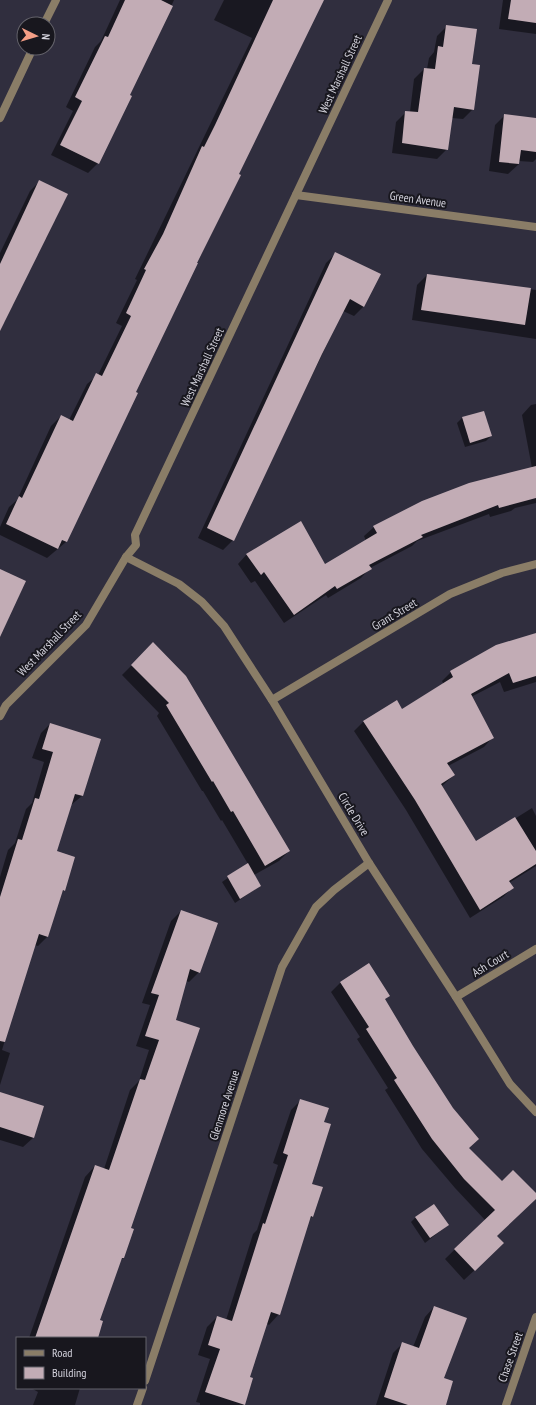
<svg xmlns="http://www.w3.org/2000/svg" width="536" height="1405" viewBox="0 0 536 1405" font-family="'PT Sans Narrow',sans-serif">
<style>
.shadow{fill:#0007}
.building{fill:#c2acb5}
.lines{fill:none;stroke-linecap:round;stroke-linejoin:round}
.minor{stroke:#8a7d67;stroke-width:8}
.labels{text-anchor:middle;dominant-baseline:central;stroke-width:4;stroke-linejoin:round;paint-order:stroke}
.street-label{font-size:12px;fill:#d3d2dc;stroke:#18171e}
</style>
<rect width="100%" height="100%" fill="#302e3e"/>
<!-- shadow -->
<g class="shadow">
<polygon points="120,0 174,0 98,163 88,173 51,155 73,111 66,107 95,47 101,41"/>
<polygon points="224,0 322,0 196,263 135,392 137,393 66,542 47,558 0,535 0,527 9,507 17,500 51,426 61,416 69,420 87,384 98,375 122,326 116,323 137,280 135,279 252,38 214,20"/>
<polygon points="503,0 536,0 536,34 499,29"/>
<polygon points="447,26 471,64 473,109 463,119 452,118 447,149 437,159 392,153 396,122 406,112 410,112 414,79 424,69 427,69 429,58 434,52 437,36"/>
<polygon points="505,115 536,119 536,159 533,162 519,161 519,164 508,174 489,171 495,125"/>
<polygon points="40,181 0,328 0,253 30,191"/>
<polygon points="336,253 364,306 354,316 343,311 233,540 223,550 198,538 326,263"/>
<polygon points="427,275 536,290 536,339 412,320 417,285"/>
<polygon points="536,404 536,503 515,508 511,511 490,517 489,514 417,541 412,546 370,568 361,578 328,598 326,595 284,623 255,581 251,583 238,564 247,554 325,565 366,541 364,536 374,527 423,502 532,468 522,415 531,405"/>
<polygon points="483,412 491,436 486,441 465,447 457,423 462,418"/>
<polygon points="536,633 536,682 504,692 500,682 471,697 493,737 484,747 448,766 454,775 442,786 476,843 532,808 536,816 536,866 509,883 512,888 503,897 470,918 406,810 354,731 363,722 396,701 402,711 444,685 442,681 451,672"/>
<polygon points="153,644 289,851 279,861 254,875 260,886 235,903 222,882 248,864 222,820 221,821 203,791 202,791 157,716 159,713 122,675"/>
<polygon points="50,724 82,796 71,805 56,852 64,890 61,893 48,936 38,946 34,945 2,1050 10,1053 0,1085 0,877 8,850 15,843 26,809 32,803 44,762 32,758 41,733"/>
<polygon points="181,911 199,972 189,982 186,981 175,1021 130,1228 123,1258 120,1261 99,1321 97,1338 29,1338 85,1177 95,1166 104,1169 130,1090 139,1081 149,1050 136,1046 150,1005 142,1003 171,921"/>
<polygon points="341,982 384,1000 468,1148 502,1183 536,1194 536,1198 496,1237 493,1253 464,1280 445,1259 485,1220 455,1188 422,1149 385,1090 388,1088 357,1039 360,1037 331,992"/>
<polygon points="0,1093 33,1138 23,1147 0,1140"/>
<polygon points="301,1100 323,1122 310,1184 312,1217 309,1220 279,1314 269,1325 266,1323 248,1377 252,1379 243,1405 200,1405 200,1403 196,1402 210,1359 198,1355 207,1327 217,1317 226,1320 253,1234 257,1230 278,1165 273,1163 291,1110"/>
<polygon points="416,1217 448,1225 425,1243 411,1222"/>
<polygon points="434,1307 445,1405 376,1405 393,1353 403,1343 413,1347 425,1317"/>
<polygon points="31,1388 80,1388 75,1405 33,1405 38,1392"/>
</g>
<!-- building -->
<g class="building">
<polygon points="125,0 161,0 173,6 130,95 132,96 99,164 60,145 82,101 75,97 105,36 108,37"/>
<polygon points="273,0 324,0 239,174 241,175 197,263 198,263 136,392 138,393 67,542 62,540 58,549 6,524 19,496 22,498 61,415 73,421 96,373 102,376 131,316 126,313 146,270 144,269 163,234 202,146 204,147 215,125"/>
<polygon points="511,0 536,0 536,23 508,19"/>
<polygon points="446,25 477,29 472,64 480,65 474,110 454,107 448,150 402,143 405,111 418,112 424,68 435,69 438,46 443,47"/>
<polygon points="504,114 536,118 536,152 521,150 519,164 499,162"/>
<polygon points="39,180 68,194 0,331 0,264"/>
<polygon points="335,252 381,274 364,307 350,299 322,354 234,541 207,528"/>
<polygon points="427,274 531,288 525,325 421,310"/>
<polygon points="484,411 492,436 470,443 462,417"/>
<polygon points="536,466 536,498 499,508 498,505 421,535 423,537 369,565 372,569 337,589 335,586 294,615 264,572 261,575 246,554 301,521 325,564 377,533 373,526 422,501 469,483"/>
<polygon points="0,569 26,581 0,637"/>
<polygon points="536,633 536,676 513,683 509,673 471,694 494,738 447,763 455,775 441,784 476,841 515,817 536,851 536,864 509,881 514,888 480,910 415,800 363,721 397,700 402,709 453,677 450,671 496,645"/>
<polygon points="153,642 186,676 290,851 265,866 233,811 231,812 213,781 212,782 166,705 169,703 131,665"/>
<polygon points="50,723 101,739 83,796 75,794 57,851 75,857 65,891 63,890 48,937 39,934 5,1042 0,1041 0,897 18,839 22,840 35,798 39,799 53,752 42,749"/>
<polygon points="248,863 261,886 240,899 227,876"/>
<polygon points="181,910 218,923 200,973 190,969 176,1020 200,1028 131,1228 134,1229 124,1258 122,1258 100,1320 103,1321 98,1338 35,1338 95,1165 109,1170 140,1079 145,1080 159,1040 145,1036 159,995 151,993"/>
<polygon points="369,963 390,996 385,999 413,1046 453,1108 479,1139 469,1148 502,1181 513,1170 536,1193 536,1199 497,1236 504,1243 475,1271 454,1249 495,1210 464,1179 432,1139 394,1080 397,1078 366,1029 369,1027 340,982"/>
<polygon points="0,1092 44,1106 34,1138 0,1127"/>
<polygon points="300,1099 329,1108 324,1122 331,1124 312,1184 323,1187 313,1217 311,1216 280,1315 271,1312 250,1377 253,1378 245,1405 205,1392 220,1349 208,1345 217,1316 232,1321 263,1223 265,1224 288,1155 283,1153"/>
<polygon points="434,1204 449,1225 430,1238 415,1217"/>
<polygon points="434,1306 467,1318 444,1378 453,1381 446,1405 408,1405 384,1397 402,1342 419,1348"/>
</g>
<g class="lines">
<!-- minor -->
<g class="minor">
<polyline points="44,24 56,0"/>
<polyline points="0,118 33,48"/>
<polyline points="296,195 536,227"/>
<polyline points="126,557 179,584 202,602 224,626 272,700 369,863 456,997 510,1084 536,1112"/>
<polyline points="272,700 450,594 502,573 536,564"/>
<polyline points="0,716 6,705 86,625 126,557 136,545 135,535 388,0"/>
<polyline points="456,997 536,949"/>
<polyline points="145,1381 282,967 316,907 334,890 369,863"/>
<polyline points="137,1405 143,1388"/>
<polyline points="506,1405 536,1317"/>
</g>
</g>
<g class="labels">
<!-- street labels -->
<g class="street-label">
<text transform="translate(340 74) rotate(-65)">West Marshall Street</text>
<text transform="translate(418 199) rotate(8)">Green Avenue</text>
<text transform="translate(202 367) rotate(-65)">West Marshall Street</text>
<text transform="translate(394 614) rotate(-31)">Grant Street</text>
<text transform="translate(49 643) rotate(-46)">West Marshall Street</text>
<text transform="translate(354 814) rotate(59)">Circle Drive</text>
<text transform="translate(490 963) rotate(-31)">Ash Court</text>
<text transform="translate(224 1105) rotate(-72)">Glenmore Avenue</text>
<text transform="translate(510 1357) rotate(-71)">Chase Street</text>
</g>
</g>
<!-- legend -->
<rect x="16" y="1337" width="130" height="52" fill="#18171e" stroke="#63626a"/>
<rect x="24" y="1350" width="20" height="6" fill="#8a7d67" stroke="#63626a"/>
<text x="52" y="1357" font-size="12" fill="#d3d2dc">Road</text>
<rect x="24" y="1367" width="20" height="12" fill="#c2acb5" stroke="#63626a"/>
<text x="52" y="1377" font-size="12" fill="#d3d2dc">Building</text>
<!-- north arrow -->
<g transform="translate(36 36) rotate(95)"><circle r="19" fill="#18171e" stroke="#63626a"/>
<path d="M0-3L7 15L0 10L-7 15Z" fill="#f49e86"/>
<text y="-6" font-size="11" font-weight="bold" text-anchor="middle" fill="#d3d2dc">N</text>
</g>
</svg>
